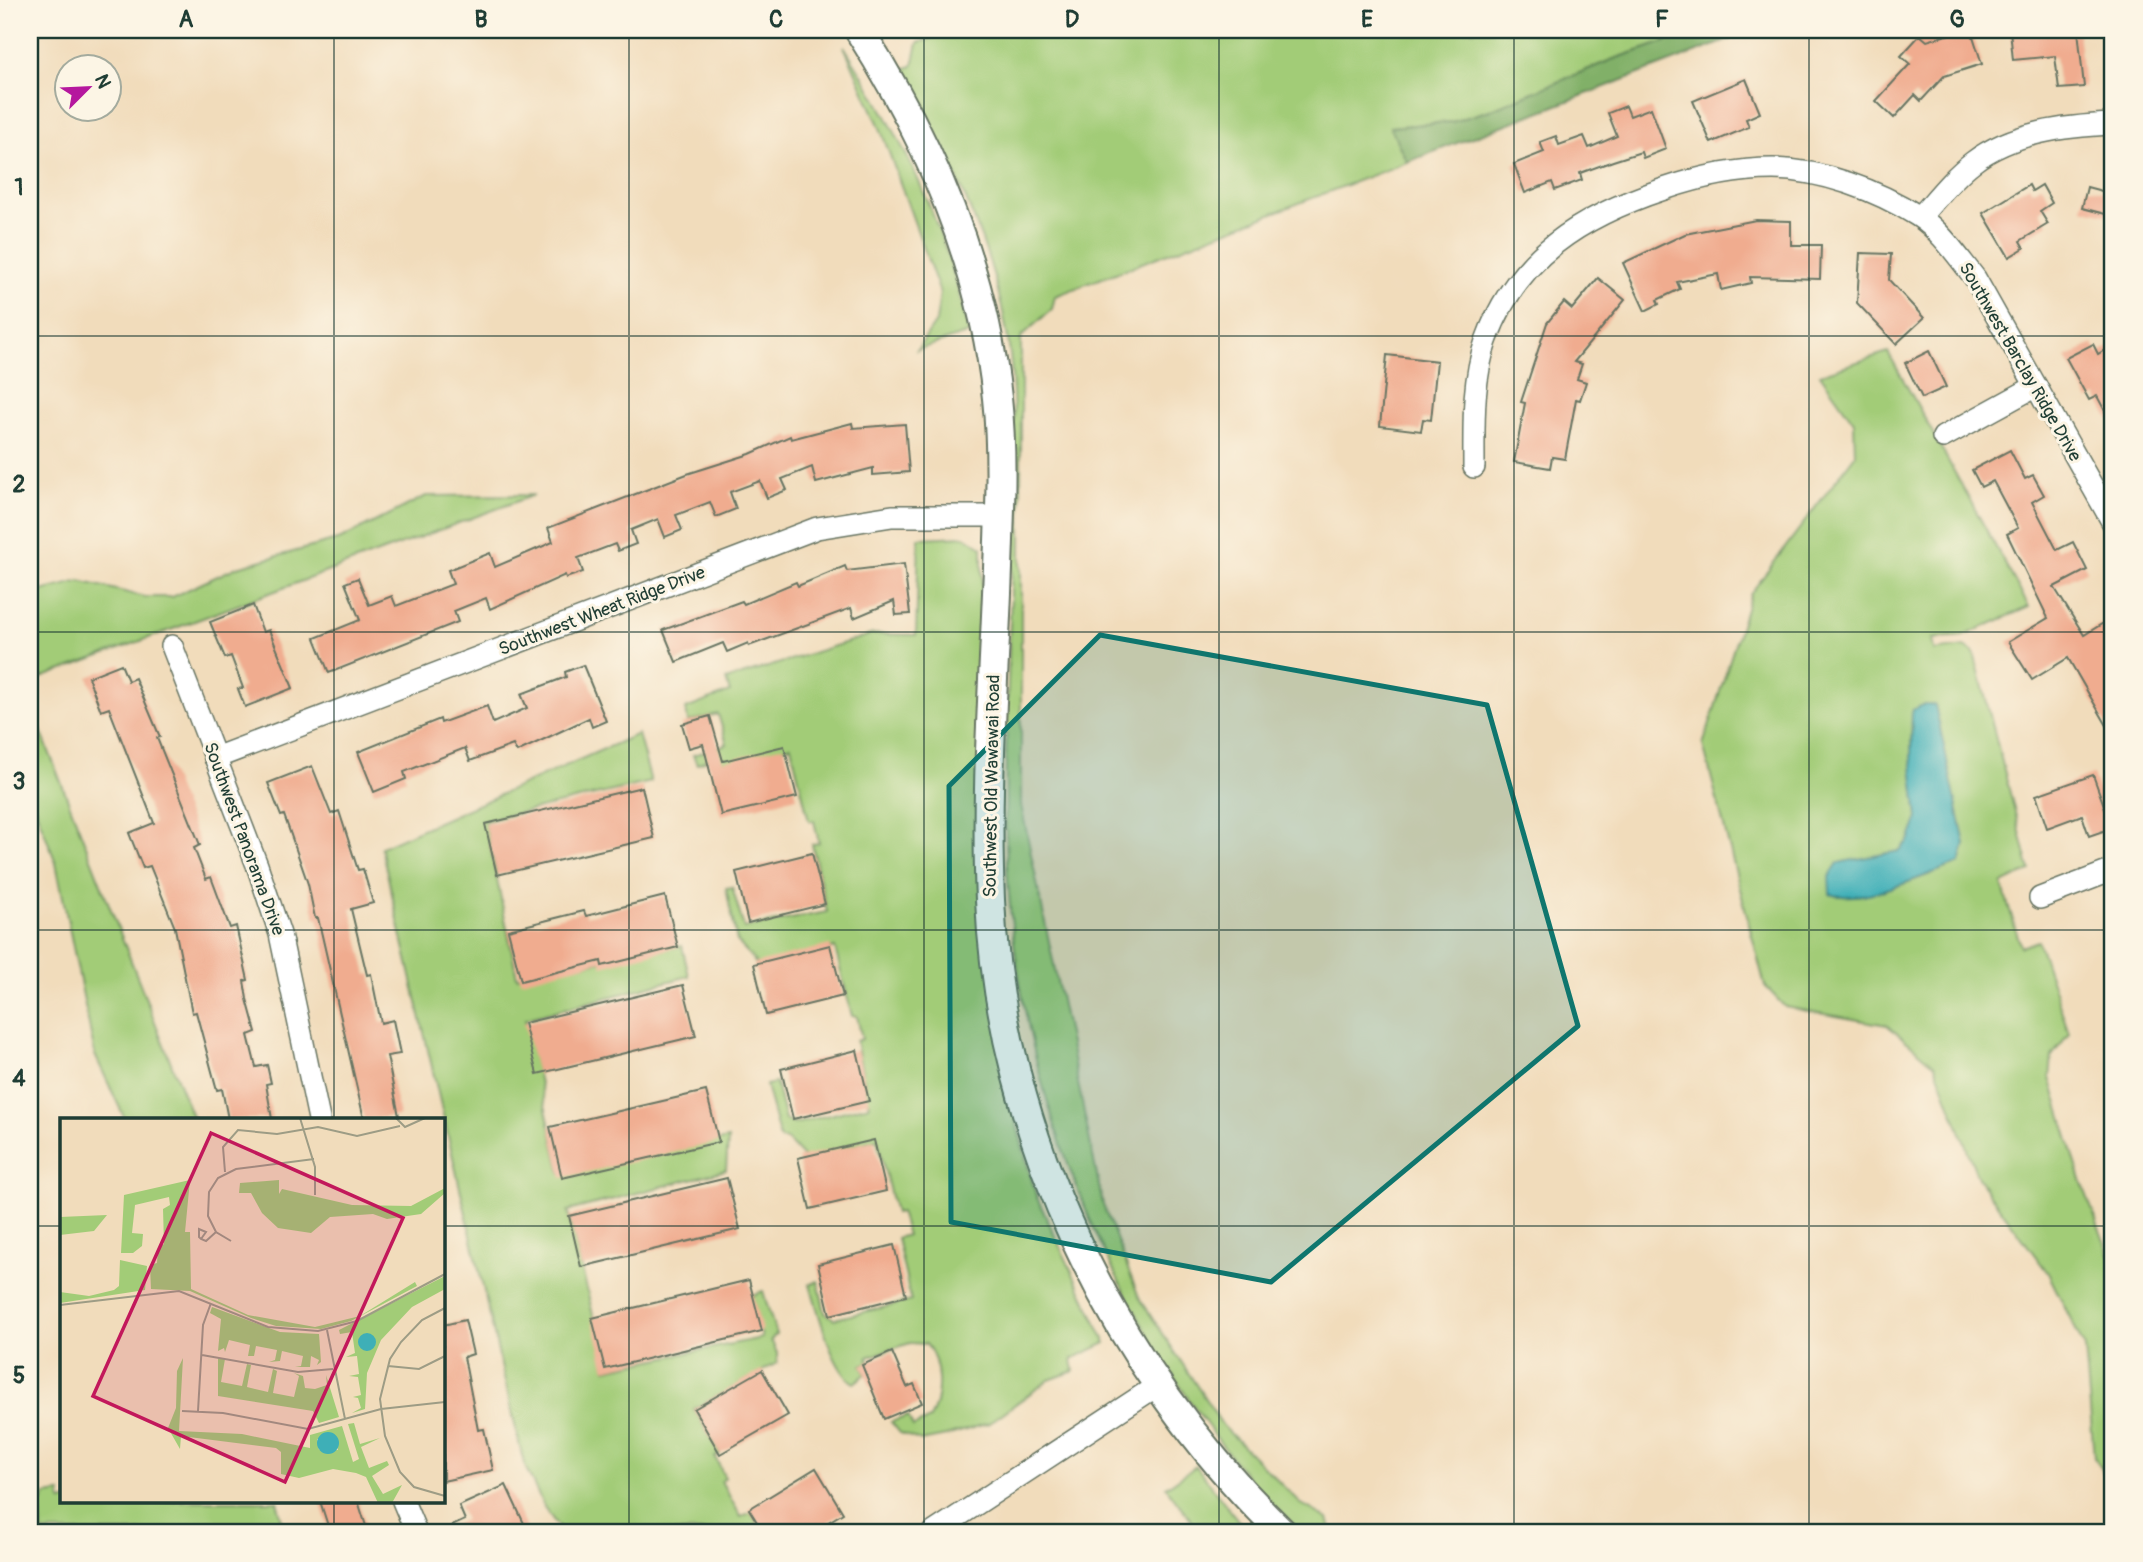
<svg xmlns="http://www.w3.org/2000/svg" width="2143" height="1562" viewBox="0 0 2143 1562" font-family="Pangolin,sans-serif">
<style>
.green{fill:#a2cc77;stroke:#608456;stroke-width:2;fill-rule:evenodd}
.forest{fill:#81b068;stroke:#50764e;stroke-width:2}
.water{fill:#3eafb7;stroke:#2e7676;stroke-width:2}
.building{fill:#f0ac8f}
.lines{fill:none;stroke-linecap:round;stroke-linejoin:round}
.street-casing{stroke:#687563;stroke-width:24}
.secondary-casing{stroke:#687563;stroke-width:32}
.street{stroke:#fff;stroke-width:21}
.secondary{stroke:#fff;stroke-width:28}
.marked{fill:#0f766e;fill-opacity:0.2;stroke:#0f766e;stroke-width:5;stroke-linejoin:round}
.grid{fill:none;stroke:#1f3d34;stroke-width:2;stroke-opacity:0.55}
.labels{text-anchor:middle;dominant-baseline:central;stroke-width:6;stroke-linejoin:round;paint-order:stroke}
.street-label{font-size:18px;fill:#1f3d34;stroke:#fcf5e5}
.inset-road{fill:none;stroke:#9d9c85;stroke-width:2}
.view{fill:#c2185b;fill-opacity:0.15;stroke:#c2185b;stroke-width:3.5}
.inset-edge{fill:none;stroke:#1f3d34;stroke-width:3.5}
.neatline{fill:none;stroke:#1f3d34;stroke-width:2.5}
.grid-label{font-size:23px;text-anchor:middle;font-weight:bold;fill:#1f3d34}
</style>
<rect width="100%" height="100%" fill="#fcf5e5"/>
<filter id="ink" filterUnits="userSpaceOnUse"><feTurbulence type="fractalNoise" baseFrequency=".0143" numOctaves="2"/><feDisplacementMap in="SourceGraphic" scale="14" xChannelSelector="R" yChannelSelector="G"/><feConvolveMatrix kernelMatrix="1 2 1 2 8 2 1 2 1" color-interpolation-filters="sRGB"/></filter>
<filter id="wash" filterUnits="userSpaceOnUse"><feTurbulence type="fractalNoise" baseFrequency=".00686" numOctaves="4" result="noise"/><feDisplacementMap in="SourceGraphic" scale="28" xChannelSelector="R" yChannelSelector="G"/><feGaussianBlur stdDeviation="1.57" result="paint"/><feColorMatrix in="noise" values="0 0 0 0 0 0 0 0 0 0 0 0 0 0 0 0 0 1.4 0 .05"/><feComposite in="paint" operator="in"/></filter>
<g filter="url(#wash)">
<rect width="100%" height="100%" fill="#f1dcbb"/>
<!-- green -->
<g class="green">
<path d="M 954,30 L 1700,30 L 1611,60 L 1487,111 L 1452,122 L 1391,127 L 1407,162 L 1055,296 L 1052,309 L 1021,337 L 1021,805 L 1103,1205 L 1139,1297 L 1223,1426 L 1300,1503 L 1328,1519 L 1332,1532 L 1302,1532 C 1257,1494 1219,1443 1186,1395 C 1074,1229 1010,1035 1006,834 C 1004,724 1012,614 1013,504 C 1014,450 1016,392 1008,339 C 993,242 947,154 902,69 L 913,66 L 918,43 Z"/>
<path d="M 844,46 C 903,138 946,226 969,333 L 917,350 L 936,322 L 940,293 L 879,125 Z"/>
<path d="M 1888,352 L 2029,607 L 1963,636 L 1932,639 L 1934,651 L 1965,647 L 1974,653 L 2030,871 L 2002,884 L 2021,947 L 2038,941 L 2069,1033 L 2052,1056 L 2050,1078 L 2081,1180 L 2113,1265 L 2113,1488 L 2094,1457 L 2085,1348 L 2048,1273 L 1978,1178 L 1935,1065 L 1887,1025 L 1785,1007 L 1765,986 L 1703,745 L 1751,593 L 1855,455 L 1854,422 L 1820,374 ZM 1935,705 L 1965,844 L 1960,863 C 1927,874 1863,905 1830,894 L 1838,863 L 1899,851 L 1909,841 L 1918,818 L 1911,757 L 1912,710 Z"/>
<polygon points="534,495 30,682 30,594 80,581 145,597 172,597 237,567 341,539 426,496"/>
<path d="M 965,536 L 982,547 L 982,628 L 1003,1074 L 1036,1196 L 1106,1343 L 1072,1359 L 1074,1371 L 1049,1380 L 989,1423 L 946,1436 L 921,1441 L 900,1433 L 891,1422 L 908,1416 L 913,1427 L 930,1419 C 941,1398 942,1363 926,1344 L 910,1343 L 868,1357 L 869,1362 L 862,1365 L 866,1374 L 854,1383 C 831,1369 818,1310 810,1284 L 818,1281 L 825,1313 L 834,1319 L 911,1301 L 897,1238 L 907,1235 L 900,1212 L 895,1213 L 877,1139 L 805,1159 L 787,1140 L 780,1139 L 766,1085 L 776,1083 L 785,1120 L 794,1124 L 869,1105 L 856,1041 L 862,1039 L 857,1016 L 852,1016 L 835,948 L 759,967 L 737,941 L 726,888 L 732,887 L 744,928 L 827,912 L 812,844 L 819,843 L 814,821 L 809,821 L 791,746 L 718,764 L 711,758 L 697,764 L 693,755 L 727,744 L 718,714 L 688,722 L 686,709 L 730,692 L 726,680 L 873,634 L 916,635 L 919,538 Z"/>
<polygon points="30,703 193,1119 125,1119 95,1055 56,863 30,794"/>
<polygon points="638,734 651,782 485,821 517,977 682,946 689,976 525,1019 561,1174 728,1139 726,1170 568,1211 606,1369 762,1338 752,1295 763,1291 776,1334 771,1340 777,1353 777,1363 694,1409 720,1454 715,1457 725,1478 721,1481 741,1517 751,1512 763,1532 562,1532 544,1507 524,1464 381,847"/>
<polygon points="1196,1466 1247,1532 1200,1532 1166,1487"/>
<polygon points="61,1493 61,1501 277,1501 285,1532 42,1532 40,1506 46,1495"/>
</g>
<!-- forest -->
<polygon class="forest" points="1700,30 1755,30 1407,162 1390,127 1452,122 1487,111 1611,60"/>
<!-- water -->
<path class="water" d="M 1922,705 L 1935,705 L 1965,844 L 1960,863 C 1926,874 1863,905 1830,894 L 1829,877 L 1838,863 L 1899,851 L 1909,841 L 1918,818 L 1911,757 L 1912,710 Z"/>
<g id="blocks">
<!-- building -->
<g class="building">
<polygon points="1964,30 1971,30 1982,64 1944,76 1921,101 1915,95 1894,118 1876,101 1910,64 1901,56 1920,35 1927,41"/>
<polygon points="2010,30 2078,30 2084,87 2059,89 2055,56 2013,60"/>
<polygon points="1746,79 1760,113 1746,119 1749,127 1711,143 1693,101"/>
<polygon points="1626,106 1630,116 1651,108 1666,149 1643,158 1641,152 1613,161 1580,173 1582,180 1555,190 1552,182 1525,193 1514,164 1544,152 1540,142 1556,136 1559,145 1584,136 1589,148 1617,136 1608,113"/>
<polygon points="2029,185 2032,191 2042,185 2052,203 2040,211 2048,224 2020,241 2024,248 2009,257 1983,213"/>
<polygon points="2087,187 2113,194 2113,216 2082,208"/>
<polygon points="1756,220 1791,221 1791,245 1821,245 1820,279 1750,277 1751,283 1721,290 1718,274 1677,282 1680,289 1657,300 1659,304 1645,311 1623,263 1685,234"/>
<polygon points="1860,253 1891,254 1889,280 1924,318 1896,344 1857,303"/>
<polygon points="1598,278 1625,300 1574,362 1582,364 1577,379 1586,382 1580,400 1576,399 1565,459 1552,457 1550,468 1514,462 1525,403 1521,402 1547,323 1564,302 1572,309"/>
<polygon points="2093,344 2098,354 2113,345 2113,426 2097,396 2089,400 2066,358"/>
<polygon points="1929,351 1946,387 1922,398 1905,363"/>
<polygon points="1387,355 1437,361 1431,420 1423,419 1421,431 1380,426"/>
<polygon points="852,423 853,428 905,424 909,472 873,475 873,468 816,483 812,467 782,479 787,490 767,498 760,481 730,492 736,509 716,517 710,502 676,515 682,530 665,537 658,519 631,530 636,544 618,551 615,544 578,558 583,572 566,578 565,575 490,609 486,598 454,611 458,622 329,673 315,638 360,620 345,583 358,578 369,605 392,596 396,606 453,584 448,570 490,553 495,567 553,542 548,528 687,474 750,454 790,436 791,439"/>
<polygon points="2010,450 2025,479 2033,475 2044,495 2032,502 2057,550 2073,542 2087,570 2054,587 2084,635 2113,617 2113,736 2068,658 2032,680 2008,642 2048,618 2007,534 2018,528 1993,481 1981,487 1972,470"/>
<polygon points="904,564 910,614 896,615 894,601 854,618 851,608 749,646 748,643 727,652 723,643 676,662 663,630 742,601 744,604 796,582 798,586 845,566 847,571"/>
<polygon points="253,605 263,632 269,630 293,688 245,707 238,689 243,688 231,656 225,658 210,622"/>
<polygon points="121,664 128,681 135,678 160,737 157,738 200,845 194,848 206,879 211,877 230,928 236,926 248,980 244,981 247,999 256,1032 248,1035 256,1067 267,1065 271,1083 266,1084 272,1119 228,1119 222,1089 217,1090 196,1012 192,1013 175,928 150,866 143,868 129,833 154,823 109,708 101,711 88,677"/>
<polygon points="583,665 606,721 592,727 589,718 517,752 513,745 470,761 465,748 404,772 406,779 374,792 358,752 440,719 441,723 487,706 493,723 527,708 521,694 566,677 565,672"/>
<polygon points="710,716 723,761 784,746 797,797 721,815 703,744 689,748 682,724"/>
<polygon points="312,766 331,814 339,811 358,870 363,869 373,903 351,909 367,975 371,974 381,1023 393,1020 400,1054 387,1056 399,1116 364,1119 318,918 315,918 308,884 284,815 281,816 268,783"/>
<polygon points="2093,775 2112,828 2089,836 2082,815 2047,828 2036,795"/>
<polygon points="642,787 654,838 497,875 485,824"/>
<polygon points="812,853 825,904 748,923 736,872"/>
<polygon points="665,896 678,947 602,966 601,961 521,981 508,930 584,911 586,916"/>
<polygon points="830,945 843,996 766,1015 754,964"/>
<polygon points="683,985 696,1036 537,1074 524,1023"/>
<polygon points="857,1050 869,1101 793,1119 781,1069"/>
<polygon points="706,1091 719,1142 562,1178 550,1127"/>
<polygon points="874,1140 886,1191 810,1209 798,1158"/>
<polygon points="727,1178 740,1229 581,1267 569,1216"/>
<polygon points="894,1245 906,1296 830,1315 818,1264"/>
<polygon points="749,1280 762,1331 605,1369 592,1318"/>
<polygon points="465,1320 473,1354 464,1357 478,1430 484,1429 493,1470 443,1481 443,1325"/>
<polygon points="892,1352 907,1387 914,1384 922,1403 884,1419 862,1365"/>
<polygon points="762,1370 788,1415 720,1454 694,1409"/>
<polygon points="816,1468 843,1513 812,1532 763,1532 749,1509"/>
<polygon points="506,1485 528,1532 439,1532 465,1520 459,1506"/>
<polygon points="320,1501 358,1501 366,1526 345,1532 330,1532"/>
</g>
</g>
</g>
<g filter="url(#ink)">
<use href="#blocks" fill-opacity="0" stroke="#687563" stroke-width="2"/>
<g class="lines">
<!-- street casing -->
<g class="street-casing">
<g id="street">
<path d="M 1920,217 C 1937,198 1953,177 1973,162 C 2012,132 2066,126 2113,124"/>
<polyline points="1943,437 2036,386"/>
<path d="M 1474,467 C 1474,425 1472,382 1486,341 C 1516,256 1582,216 1664,189 C 1699,177 1735,169 1773,169 C 1822,170 1877,190 1918,216 C 1941,231 1958,257 1975,278 L 2113,523"/>
<polyline points="172,646 257,865 280,934 319,1119"/>
<polyline points="215,758 817,528 892,516 999,516"/>
<polyline points="2040,898 2113,870"/>
<polyline points="403,1501 416,1532"/>
<polyline points="934,1532 1158,1385"/>
</g>
</g>
<!-- secondary casing -->
<g class="secondary-casing">
<path id="secondary" d="M 859,30 C 930,142 983,265 997,398 C 1003,454 1000,512 998,568 C 994,678 985,789 990,900 C 1000,1134 1115,1371 1282,1532"/>
</g>
<!-- street -->
<use href="#street" class="street"/>
<!-- secondary -->
<use href="#secondary" class="secondary"/>
</g>
</g>
<!-- marked area -->
<path class="marked" d="M 1100,635 L 1487,705 L 1578,1026 L 1271,1282 L 951,1222 L 949,786 Z"/>
<!-- grid -->
<path class="grid" d="M 334,30 L 334,1119M 629,30 L 629,1532M 924,30 L 924,1532M 1219,30 L 1219,1532M 1514,30 L 1514,1532M 1809,30 L 1809,1532M 30,336 L 2113,336M 30,632 L 2113,632M 30,930 L 2113,930M 30,1226 L 61,1226M 443,1226 L 2113,1226M 334,1501 L 334,1532"/>
<g class="labels">
<!-- street labels -->
<g class="street-label">
<text transform="translate(2020 362) rotate(60)">Southwest Barclay Ridge Drive</text>
<text transform="translate(602 611) rotate(-21)">Southwest Wheat Ridge Drive</text>
<text transform="translate(992 786) rotate(-89)">Southwest Old Wawawai Road</text>
<text transform="translate(244 839) rotate(70)">Southwest Panorama Drive</text>
</g>
</g>
<!-- overview -->
<g transform="translate(60 1118)">
<rect width="385" height="385" fill="#f1dcbb"/>
<path d="M 130,62 L 125,114 L 130,114 L 131,171 L 188,197 L 255,209 L 300,198 L 355,164 L 357,168 L 291,203 L 261,211 L 216,208 L 191,200 L 130,173 L 91,171 L 90,147 L 97,145 L 98,130 L 104,126 L 103,91 L 110,87 L 109,79 L 75,87 L 72,115 L 83,116 L 82,128 L 73,135 L 61,135 L 64,77 ZM 219,62 L 219,76 L 222,71 L 292,87 L 351,88 L 385,70 L 385,75 L 361,96 L 327,101 L 313,96 L 270,99 L 251,115 L 218,110 L 202,95 L 191,75 L 179,75 L 180,65 ZM 47,97 L 34,113 L 0,117 L 0,99 ZM 60,142 L 87,148 L 85,172 L 0,185 L 0,174 L 29,178 L 54,172 L 59,168 ZM 385,158 L 385,171 L 352,189 L 321,222 L 307,255 L 305,291 L 292,295 L 301,290 L 298,280 L 293,279 L 301,277 L 298,259 L 289,258 L 299,256 L 297,238 L 286,239 L 295,235 L 292,214 L 280,216 L 279,212 ZM 152,189 L 220,214 L 259,216 L 261,244 L 257,247 L 259,242 L 251,238 L 250,249 L 235,249 L 241,248 L 243,238 L 222,233 L 220,243 L 209,244 L 215,242 L 217,232 L 196,228 L 194,238 L 182,238 L 188,238 L 190,227 L 169,222 L 165,234 L 164,230 L 158,233 L 161,201 L 150,195 ZM 123,240 L 119,313 L 182,316 L 250,330 L 250,317 L 282,308 L 293,344 L 299,341 L 288,306 L 294,305 L 300,326 L 320,320 L 301,329 L 309,350 L 327,343 L 329,347 L 312,358 L 323,376 L 342,367 L 332,385 L 318,385 L 306,359 L 296,355 L 273,351 L 239,360 L 221,356 L 221,334 L 216,330 L 121,318 L 120,331 L 108,310 L 116,290 L 117,253 ZM 275,319 L 278,332 L 259,332 L 257,321 ZM 158,240 L 165,241 L 161,264 L 182,268 L 187,246 L 191,247 L 187,269 L 208,274 L 213,251 L 217,253 L 213,275 L 234,279 L 239,258 L 234,255 L 243,258 L 245,270 L 255,271 L 267,267 L 266,257 L 279,299 L 259,305 L 253,293 L 158,278 Z" fill="#a2cc77" fill-rule="evenodd"/>
<path d="M298 224a9 9 0 1 1 18 0a9 9 0 1 1-18 0ZM257 325a11 11 0 1 1 22 0a11 11 0 1 1-22 0Z" fill="#3eafb7"/>
<path class="inset-road" d="M 240,0 L 255,49 L 255,77M 336,0 L 345,9 L 365,0M 165,54 L 163,29 L 178,12 L 217,16 L 258,9 L 297,18 L 340,8M 141,121 L 146,114 L 139,111 L 139,119 L 141,121 L 146,123 L 156,114M 171,123 L 156,114 L 148,98 L 149,74 L 158,60 L 176,51 L 254,41M 0,187 L 119,173 L 208,209 L 258,213 L 297,203 L 385,156M 385,190 L 362,202 L 341,224 L 330,241 L 320,281 L 325,318 L 340,354 L 354,369 L 385,378M 267,212 L 285,301M 142,237 L 238,254 L 273,251M 328,248 L 359,251 L 385,238M 122,293 L 163,295 L 248,311 L 321,291 L 385,284M 138,293 L 143,207 L 151,185"/>
<path class="view" d="M 151,15 L 343,100 L 225,364 L 33,278 Z"/>
<rect width="385" height="385" class="inset-edge"/>
</g>
<!-- margin -->
<rect width="2143" height="1562" fill="none" stroke="#fcf5e5" stroke-width="77"/>
<!-- north arrow -->
<g transform="translate(88 88) rotate(66)"><circle r="33" fill="#fcf5e5" stroke="#a4ab9e" stroke-width="2"/>
<path d="M0-5L12 26L0 18L-12 26Z" fill="#b5179e"/>
<text y="-10" font-size="19" font-weight="bold" text-anchor="middle" fill="#1f3d34">N</text>
</g>
<rect x="38" y="38" width="2066" height="1486" class="neatline"/>
<g class="grid-label">
<text x="186" y="27">A</text>
<text x="481" y="27">B</text>
<text x="776" y="27">C</text>
<text x="1072" y="27">D</text>
<text x="1367" y="27">E</text>
<text x="1662" y="27">F</text>
<text x="1957" y="27">G</text>
<text x="19" y="195">1</text>
<text x="19" y="492">2</text>
<text x="19" y="789">3</text>
<text x="19" y="1086">4</text>
<text x="19" y="1383">5</text>
</g>
</svg>
